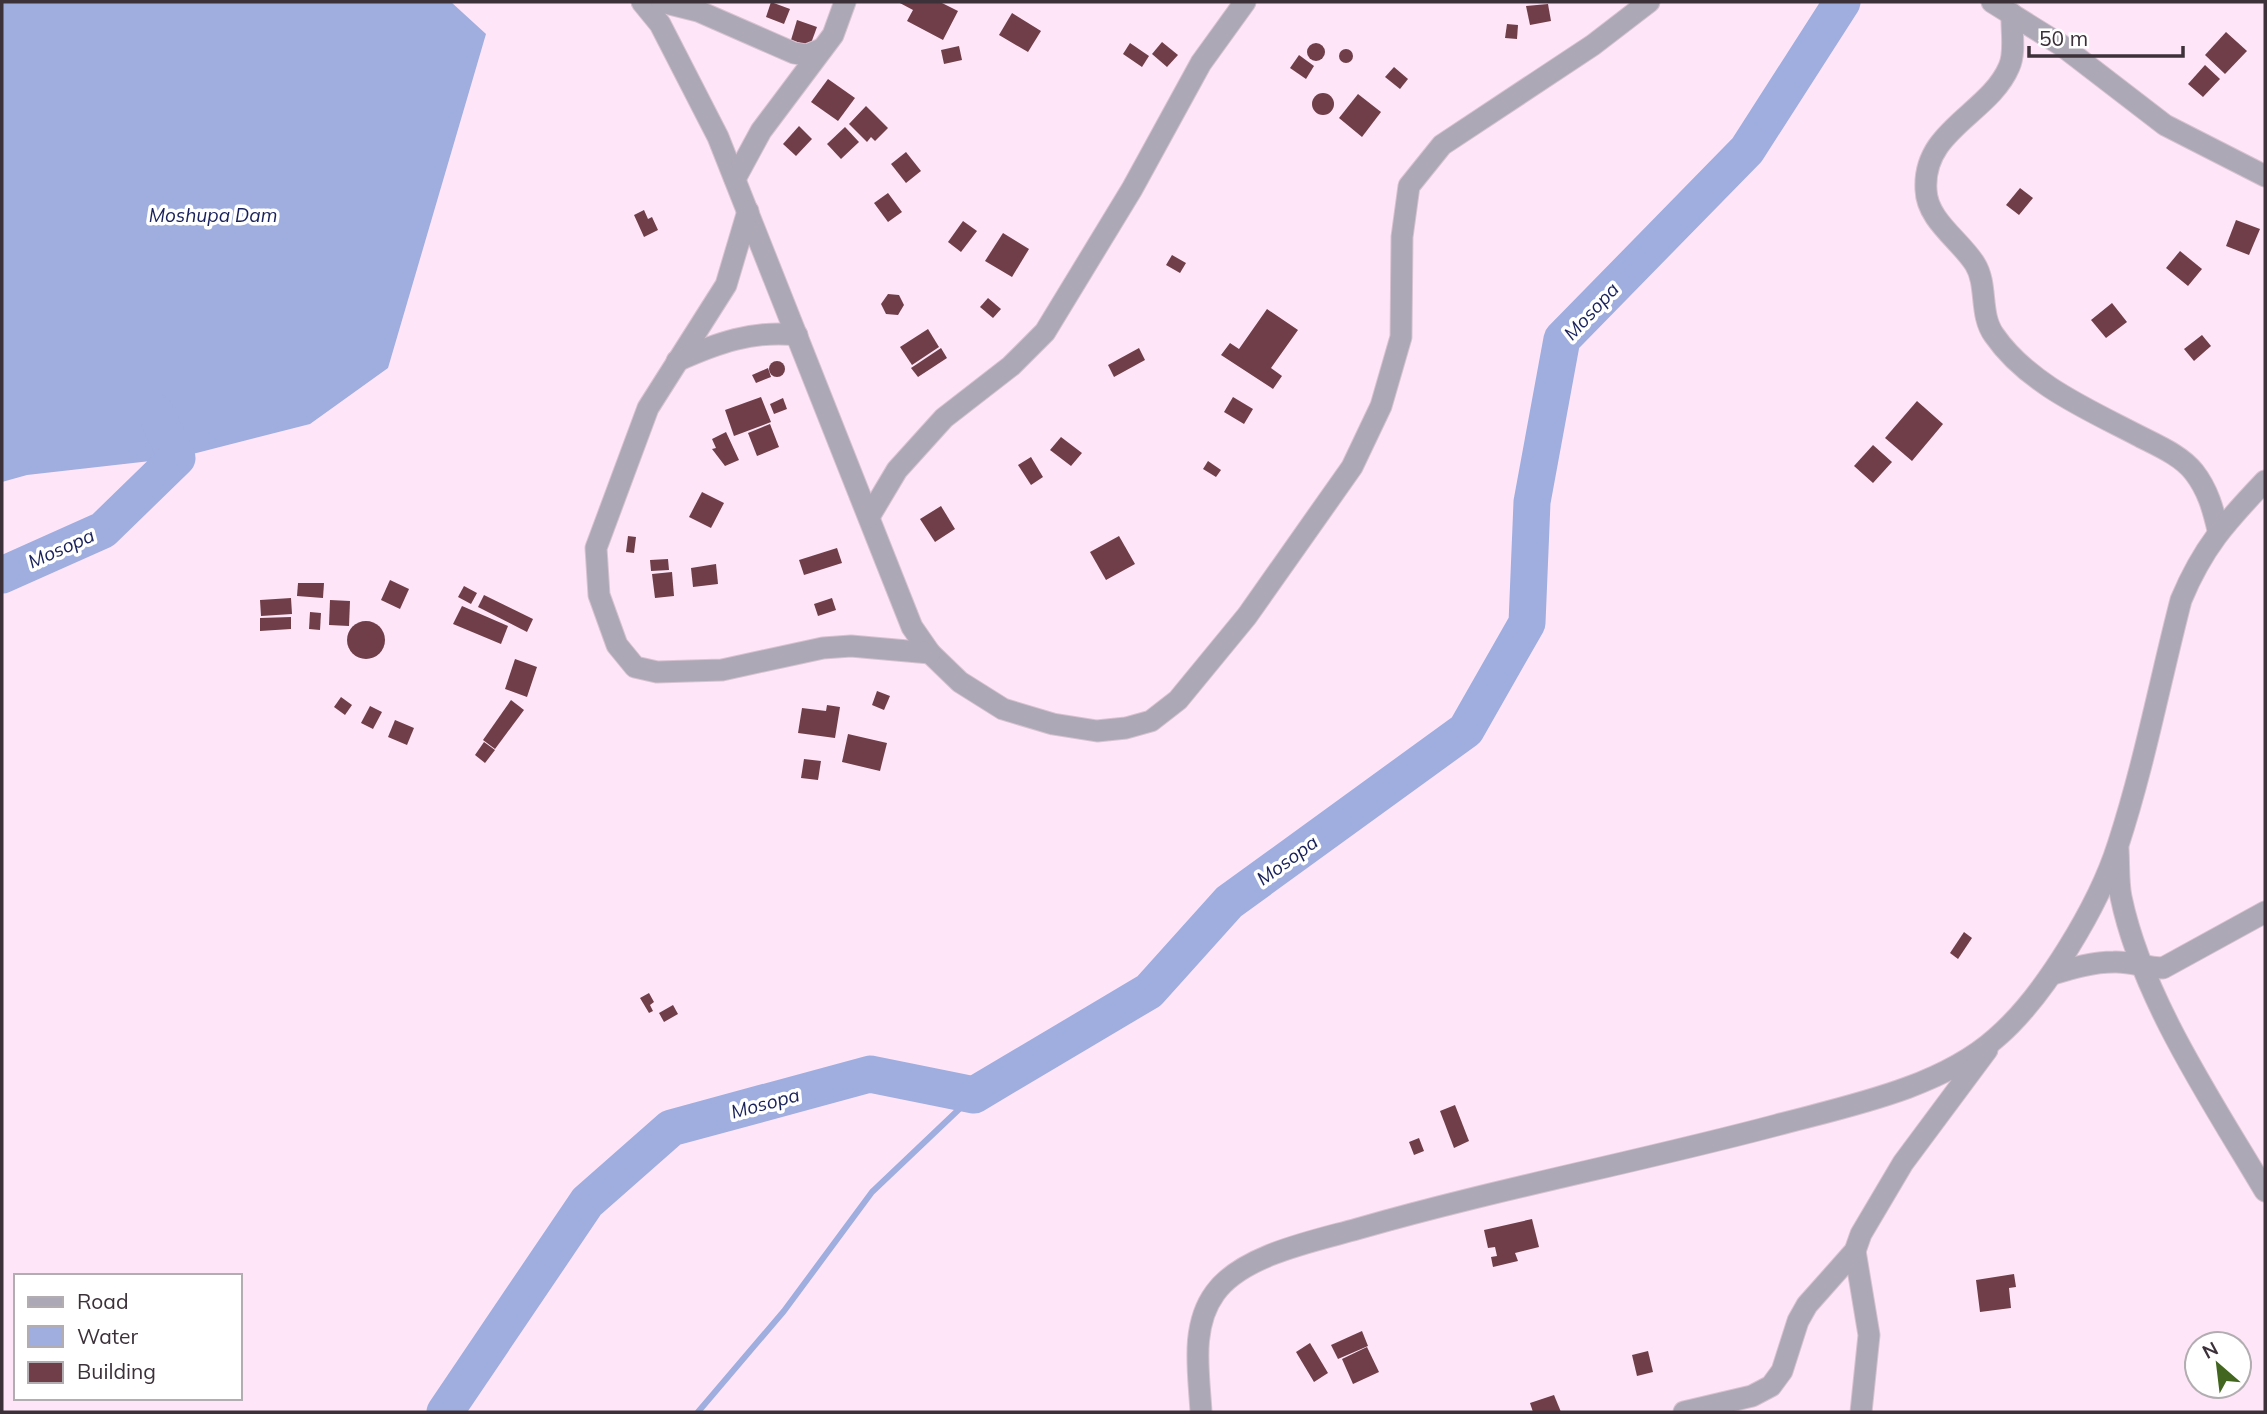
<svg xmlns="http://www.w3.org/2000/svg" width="2267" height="1414" viewBox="0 0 2267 1414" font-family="Mulish,sans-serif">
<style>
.water{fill:#9faede}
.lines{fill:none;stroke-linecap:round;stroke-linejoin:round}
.stream{stroke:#9faede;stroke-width:6}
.river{stroke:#9faede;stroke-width:37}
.building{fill:#703e49}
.minor-casing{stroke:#d7c2d2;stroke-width:23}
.minor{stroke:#ada8b5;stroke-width:21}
.labels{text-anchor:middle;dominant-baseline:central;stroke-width:7;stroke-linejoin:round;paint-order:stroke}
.water-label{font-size:19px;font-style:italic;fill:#18215a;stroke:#fff}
</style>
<rect width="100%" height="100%" fill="#fee6f8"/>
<!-- water -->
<polygon class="water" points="2,2 451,2 486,34 388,368 310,424 177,458 27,475 2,482"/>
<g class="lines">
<!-- stream -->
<polyline class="stream" points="698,1412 784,1311 872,1192 974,1095"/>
<!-- river -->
<g class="river">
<polyline points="2,575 103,530 177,458 155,412"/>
<polyline points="445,1412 587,1202 671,1128 870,1074 974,1095 1149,991 1229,902 1466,730 1527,623 1532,502 1562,339 1747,150 1842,2"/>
</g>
</g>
<!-- building -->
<g class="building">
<polygon points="771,2 790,9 784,24 766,17"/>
<polygon points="898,2 940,2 958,11 943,40 907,21 913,10"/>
<polygon points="1548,4 1551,21 1530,25 1526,6"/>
<polygon points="1012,13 1041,31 1028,52 999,35"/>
<polygon points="797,20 817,27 810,46 791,40"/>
<polygon points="1507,24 1518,25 1517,39 1505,38"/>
<polygon points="2226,32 2247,51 2225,74 2205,55"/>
<polygon points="1162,42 1178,55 1167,67 1152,54"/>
<polygon points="1130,43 1149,56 1142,67 1123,54"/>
<circle cx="1316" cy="52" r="9"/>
<polygon points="959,46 962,60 944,64 941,50"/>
<circle cx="1346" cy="56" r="7"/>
<polygon points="1299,55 1314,66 1306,79 1290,68"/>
<polygon points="2205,65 2220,79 2203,97 2188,84"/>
<polygon points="1394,67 1408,79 1400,89 1385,77"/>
<polygon points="828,79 855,98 838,121 811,102"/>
<circle cx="1323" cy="104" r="11"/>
<polygon points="1358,94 1381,112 1362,137 1339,118"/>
<polygon points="866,106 888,128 875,141 871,137 867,142 849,124"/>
<polygon points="799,126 812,139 796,156 783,144"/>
<polygon points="845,127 859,142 841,159 827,144"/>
<polygon points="906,152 921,171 906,183 891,164"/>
<polygon points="2020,188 2033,198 2019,215 2006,205"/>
<polygon points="888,193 902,212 888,222 874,203"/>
<polygon points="644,210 648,219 652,217 658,230 644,237 634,215"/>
<polygon points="2236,220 2260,229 2249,255 2226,246"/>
<polygon points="963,221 977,231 961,252 948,242"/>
<polygon points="1003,233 1029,249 1012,277 985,261"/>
<polygon points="2180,251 2202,269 2188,286 2166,268"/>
<polygon points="1172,255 1186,263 1180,273 1166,265"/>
<polygon points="888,294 899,295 904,305 898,315 886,314 881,304"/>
<polygon points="988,298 1001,309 993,318 980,307"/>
<polygon points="2112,303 2127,322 2106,338 2091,320"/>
<polygon points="1267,309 1298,330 1271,368 1282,376 1273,389 1221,355 1230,343 1239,349"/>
<polygon points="928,329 939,347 912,365 900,347"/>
<polygon points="2202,335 2211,346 2194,361 2184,349"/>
<polygon points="941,348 947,358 918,377 911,368"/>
<polygon points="1139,348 1145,360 1114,377 1108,365"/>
<circle cx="777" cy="369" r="8"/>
<polygon points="768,368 771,377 756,383 752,375"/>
<polygon points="761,397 771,422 734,436 725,410"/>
<polygon points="1233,397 1253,409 1244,424 1224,412"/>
<polygon points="783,398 787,409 774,414 770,404"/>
<polygon points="1917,401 1943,424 1912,461 1885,438"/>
<polygon points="770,424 779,447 757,456 748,433"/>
<polygon points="726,432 739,460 725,466 712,449 716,448 712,439"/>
<polygon points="1061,437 1082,453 1071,466 1050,450"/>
<polygon points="1873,445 1892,462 1873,483 1854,466"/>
<polygon points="1031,457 1043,477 1031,485 1018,465"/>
<polygon points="1208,461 1221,470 1216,477 1203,469"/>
<polygon points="702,492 724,503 711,528 689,517"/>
<polygon points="941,506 955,529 935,542 920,519"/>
<polygon points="628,536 636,537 634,553 626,552"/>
<polygon points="1119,536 1135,564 1106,580 1090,552"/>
<polygon points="837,548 842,563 804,575 799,560"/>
<polygon points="668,559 669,570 651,571 650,560"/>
<polygon points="716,564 718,584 693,587 691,568"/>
<polygon points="672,572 674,596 655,598 652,574"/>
<polygon points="390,580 409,589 400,609 381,600"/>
<polygon points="298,583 324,583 323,598 297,596"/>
<polygon points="464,586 477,593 471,604 458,597"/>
<polygon points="484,595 533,619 527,632 478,607"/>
<polygon points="291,598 292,614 261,616 260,600"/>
<polygon points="832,598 836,610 818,616 814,604"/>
<polygon points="330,600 350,601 349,626 329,625"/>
<polygon points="462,606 508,626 501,644 453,624"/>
<polygon points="310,612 321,613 320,630 309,629"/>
<polygon points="291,617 291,629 260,631 260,618"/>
<circle cx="366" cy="640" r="19"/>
<polygon points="515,659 537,667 527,697 505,689"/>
<polygon points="877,691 890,696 884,710 872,705"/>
<polygon points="341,697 352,705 345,715 334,707"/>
<polygon points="511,700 524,710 495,749 483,740"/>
<polygon points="827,705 840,707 835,738 798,733 802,708 826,711"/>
<polygon points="370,706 382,712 373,729 361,723"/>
<polygon points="395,720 414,728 407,745 388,737"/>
<polygon points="848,734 887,743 880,771 842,762"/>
<polygon points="484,742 495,750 485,763 475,755"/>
<polygon points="804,759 821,761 818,780 801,778"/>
<polygon points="1964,932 1972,938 1958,959 1950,953"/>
<polygon points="649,993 654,1002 650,1005 653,1011 649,1013 640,998"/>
<polygon points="673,1005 678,1014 664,1022 659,1013"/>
<polygon points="1455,1105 1469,1141 1454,1148 1440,1111"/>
<polygon points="1419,1138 1424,1151 1414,1155 1409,1142"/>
<polygon points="1532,1219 1539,1247 1515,1253 1518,1261 1493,1267 1491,1257 1497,1256 1495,1247 1488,1248 1484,1230"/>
<polygon points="2014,1274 2016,1287 2009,1288 2011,1308 1980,1312 1976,1280"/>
<polygon points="1362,1331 1368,1346 1338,1359 1331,1345"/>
<polygon points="1310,1343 1328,1373 1314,1382 1296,1352"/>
<polygon points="1367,1347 1379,1372 1353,1384 1342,1359"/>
<polygon points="1648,1351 1653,1372 1637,1376 1632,1355"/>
<polygon points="1554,1395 1561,1412 1533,1412 1530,1403"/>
</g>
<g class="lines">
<!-- minor casing -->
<g class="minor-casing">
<g id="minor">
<polyline points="642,2 660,24 718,137 912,627 930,653 960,682 1003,709 1053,724 1097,731 1126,728 1151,721 1178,700 1247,616 1352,467 1381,406 1401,337 1402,237 1409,186 1442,145 1593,45 1649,2"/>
<polyline points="662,2 698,11 794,53 807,55 822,49"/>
<polyline points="1992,2 2061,45 2165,125 2265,176"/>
<path d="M 2012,14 C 2011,30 2016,52 2009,67 C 1989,114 1922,130 1926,190 C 1927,220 1960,240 1975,264 C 1988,285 1979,314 1994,335 C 2027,383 2087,409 2137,435 C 2156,445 2181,455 2194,472 C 2208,490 2213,509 2218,530"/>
<polyline points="735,179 761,131 833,35 845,2"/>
<polyline points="748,211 726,285 648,408 596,548 599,595 617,645 635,667 657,672 722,670 823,648 851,646 930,653"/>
<path d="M 677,361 C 717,343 753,330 797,335"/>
<polyline points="869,517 897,470 944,418 1011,366 1045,332 1132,189 1201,63 1245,2"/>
<path d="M 2118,849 C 2119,865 2118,882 2121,897 C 2142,998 2213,1103 2265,1191"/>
<path d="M 2053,974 C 2073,968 2093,962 2114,962 C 2130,961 2146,968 2163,968 L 2265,912"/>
<polyline points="1855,1251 1869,1335 1861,1412"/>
<path d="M 1201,1412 C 1199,1373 1190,1327 1215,1293 C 1242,1255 1314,1241 1357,1229 C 1496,1189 1638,1162 1777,1125 C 1848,1106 1940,1088 1996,1038 C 2044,997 2099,905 2118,845 C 2144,766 2160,681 2181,600 C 2203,547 2226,522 2265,481"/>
<polyline points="1684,1412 1752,1396 1771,1386 1782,1371 1798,1321 1807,1305 1855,1251 1861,1234 1903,1163 1987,1050"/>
</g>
</g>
<!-- minor -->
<use href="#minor" class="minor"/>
</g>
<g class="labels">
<!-- water labels -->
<g class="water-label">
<text x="213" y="215">Moshupa Dam</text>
<text transform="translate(1591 311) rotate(-47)">Mosopa</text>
<text transform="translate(61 548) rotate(-24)">Mosopa</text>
<text transform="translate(1287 860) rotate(-36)">Mosopa</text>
<text transform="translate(765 1103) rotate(-15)">Mosopa</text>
</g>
</g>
<!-- border -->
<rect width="2267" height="1414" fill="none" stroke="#3c3139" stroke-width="7"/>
<!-- legend -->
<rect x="14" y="1274" width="228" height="126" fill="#ffffff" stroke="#b1adb0" stroke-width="2"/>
<rect x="28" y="1297" width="35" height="10" fill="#ada8b5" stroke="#b1adb0" stroke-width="2"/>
<text x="77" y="1309" font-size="21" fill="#3c3139">Road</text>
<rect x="28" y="1326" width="35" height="21" fill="#9faede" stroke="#b1adb0" stroke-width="2"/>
<text x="77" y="1344" font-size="21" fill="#3c3139">Water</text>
<rect x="28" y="1362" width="35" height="21" fill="#703e49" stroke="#b1adb0" stroke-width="2"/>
<text x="77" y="1379" font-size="21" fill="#3c3139">Building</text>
<!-- north arrow -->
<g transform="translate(2218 1365) rotate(332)"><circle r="33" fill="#ffffff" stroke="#b1adb0" stroke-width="2"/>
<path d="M0-5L12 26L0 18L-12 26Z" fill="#42661f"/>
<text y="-10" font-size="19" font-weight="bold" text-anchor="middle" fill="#3c3139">N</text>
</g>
<!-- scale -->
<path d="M2029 46v10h154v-10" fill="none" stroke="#3c3139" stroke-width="3.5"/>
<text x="2039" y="46" font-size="21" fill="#3c3139" stroke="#ffffff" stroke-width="5" paint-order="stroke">50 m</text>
</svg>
